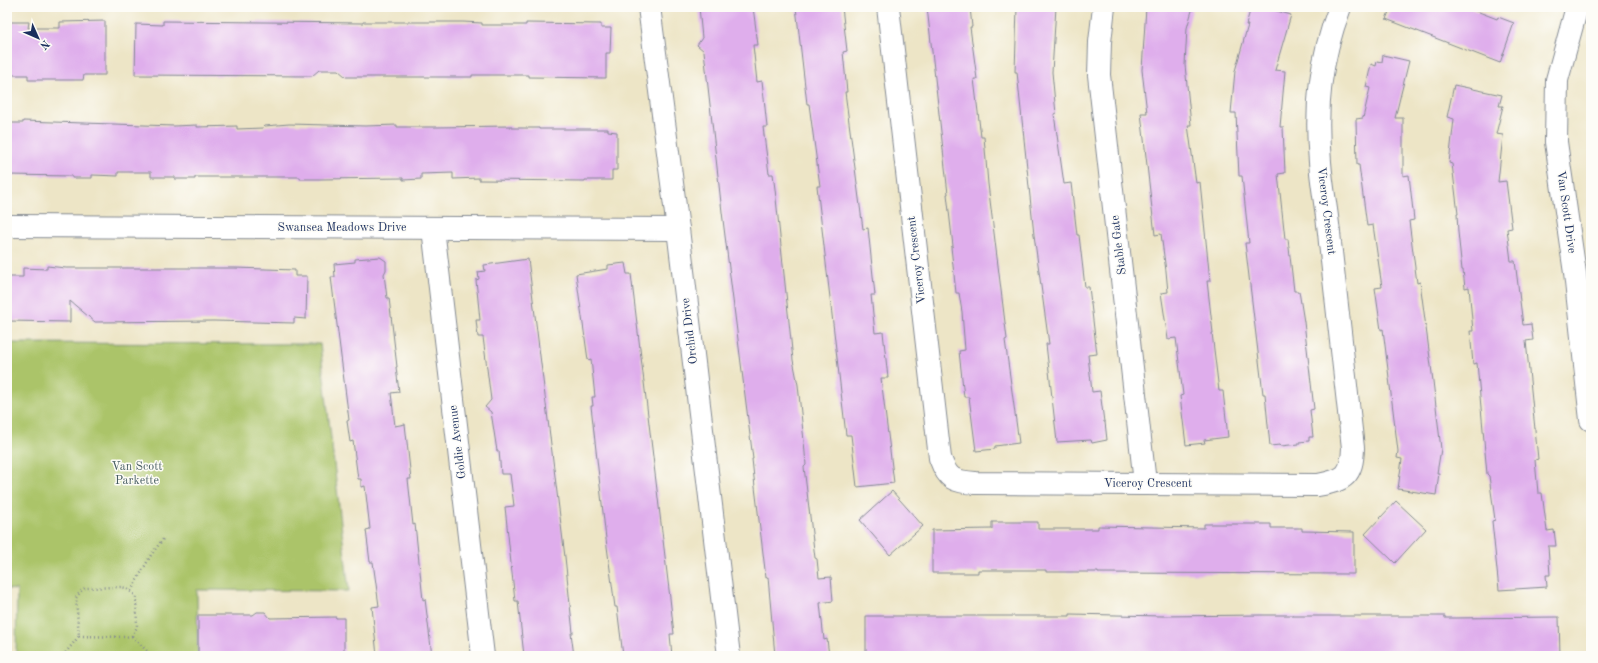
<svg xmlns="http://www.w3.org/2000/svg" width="1598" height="663" viewBox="0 0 1598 663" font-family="'Old Standard TT',serif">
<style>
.green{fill:#abc469;stroke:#637a64}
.building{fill:#dfaeec}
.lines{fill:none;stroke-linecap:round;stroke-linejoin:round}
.minor-casing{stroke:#848a92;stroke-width:24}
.path{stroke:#848a92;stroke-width:2.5;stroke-dasharray:1 3;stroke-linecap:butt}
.minor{stroke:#fff;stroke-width:22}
.labels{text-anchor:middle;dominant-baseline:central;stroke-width:3;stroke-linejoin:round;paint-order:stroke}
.street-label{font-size:12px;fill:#1b2f5e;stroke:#fdfcf7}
.park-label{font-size:12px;fill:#465c61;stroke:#fdfcf7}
</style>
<rect width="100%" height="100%" fill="#fdfcf7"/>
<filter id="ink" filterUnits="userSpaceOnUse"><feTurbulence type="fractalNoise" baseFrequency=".025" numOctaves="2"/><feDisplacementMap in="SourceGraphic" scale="8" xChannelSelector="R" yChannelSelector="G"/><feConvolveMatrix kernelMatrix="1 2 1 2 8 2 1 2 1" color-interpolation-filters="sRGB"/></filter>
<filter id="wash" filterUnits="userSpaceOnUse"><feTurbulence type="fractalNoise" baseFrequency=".012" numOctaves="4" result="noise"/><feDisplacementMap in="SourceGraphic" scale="16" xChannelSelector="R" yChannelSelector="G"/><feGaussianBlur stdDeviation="0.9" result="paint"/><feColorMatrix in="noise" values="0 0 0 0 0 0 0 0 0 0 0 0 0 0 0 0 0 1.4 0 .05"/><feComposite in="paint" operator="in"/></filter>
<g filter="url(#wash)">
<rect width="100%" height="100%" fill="#ede5c6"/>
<!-- green -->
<polygon class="green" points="7,343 320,344 349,591 197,590 198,656 16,656 17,590 7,589"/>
<g id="blocks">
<!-- building -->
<g class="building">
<polygon points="699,7 753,7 758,45 753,45 757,82 762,81 764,98 767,127 763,127 769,174 773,174 775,189 793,360 798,385 804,441 806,465 804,467 815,558 817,559 819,578 831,577 833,601 820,603 824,640 827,639 829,656 775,656 768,577 766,578 755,487 752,459 753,459 722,212 704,51 697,45 702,38"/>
<polygon points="796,7 842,7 847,51 843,52 847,92 845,92 863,229 868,228 875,295 871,295 875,333 883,332 888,378 881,378 894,483 857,487 851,435 846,435 817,186 820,186 809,104 807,104"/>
<polygon points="927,7 970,7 972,27 970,27 977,79 974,79 981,137 984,137 988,184 1007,339 1005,340 1019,443 995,446 995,449 976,451 969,397 964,397 959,351 965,350 962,312 959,293 956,293 951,247 953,246 947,194 948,194"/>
<polygon points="1017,7 1056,7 1052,72 1056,114 1054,114 1064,184 1071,183 1077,235 1079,235 1085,287 1089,287 1097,354 1088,355 1092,392 1100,391 1104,422 1105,422 1107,440 1092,443 1091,440 1057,442 1046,344 1049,344 1034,235 1017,72 1015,72"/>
<polygon points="1146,7 1193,7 1187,28 1185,65 1191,125 1188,125 1196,183 1200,182 1210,281 1207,281 1213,333 1212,333 1219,391 1223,391 1228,437 1204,440 1205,443 1186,445 1180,396 1183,395 1176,338 1168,339 1161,293 1168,292 1166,271 1161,234 1155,235 1141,113 1147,113 1142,70"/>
<polygon points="1251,7 1263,7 1291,15 1275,70 1285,71 1280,127 1283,127 1285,173 1278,174 1285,239 1288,239 1294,291 1299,291 1304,322 1314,409 1310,410 1313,437 1309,437 1309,441 1299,442 1299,444 1281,446 1280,445 1270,446 1265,394 1263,394 1245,243 1249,243 1242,176 1239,176 1236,113 1231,113 1235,71 1248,25 1246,25"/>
<polygon points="1391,7 1466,7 1497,19 1498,17 1514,23 1500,63 1386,19"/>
<polygon points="105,21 105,75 84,75 83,80 28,80 28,75 9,75 10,22 29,22 28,28 60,28 60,22"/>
<polygon points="163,21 363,23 363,22 463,22 482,23 482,25 526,25 526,23 601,24 601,28 611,28 610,53 606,53 606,78 529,77 529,75 472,75 472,77 346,77 338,70 319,70 312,76 135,75 136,24 163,25"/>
<polygon points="1383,55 1409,61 1395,118 1403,118 1403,176 1409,175 1414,220 1409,221 1417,283 1420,282 1433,381 1441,449 1437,473 1439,473 1436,495 1398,489 1402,459 1397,458 1398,451 1383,329 1381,330 1375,288 1382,287 1373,225 1367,226 1359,165 1357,165 1356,119 1363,118 1370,88 1366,87 1371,64 1376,66 1377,61 1382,62"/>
<polygon points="1454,85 1502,95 1499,106 1503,106 1496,134 1503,135 1498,182 1506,181 1512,228 1507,229 1511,261 1515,261 1523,325 1531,324 1533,340 1526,341 1538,459 1535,460 1538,493 1542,493 1547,531 1554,530 1556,546 1548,546 1550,575 1546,575 1547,587 1499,590 1492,521 1495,520 1489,476 1487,474 1477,363 1473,364 1470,331 1473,331 1469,287 1465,288 1463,270 1462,270 1458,232 1457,214 1458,214 1452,164 1449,163 1454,119 1447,117"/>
<polygon points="23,121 174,126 197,125 197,127 237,126 237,129 263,128 265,126 289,124 365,126 397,125 397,127 435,127 511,126 511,128 539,128 539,129 608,129 608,131 617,132 617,170 612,170 612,180 585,180 585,181 479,180 479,178 453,179 453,173 421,174 421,179 403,180 403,178 320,179 300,179 300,177 195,177 195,179 175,179 175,177 151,177 151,172 118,172 118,176 92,175 92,178 72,178 72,176 7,175 7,123 23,123"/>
<polygon points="380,257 386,261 386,270 384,274 387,298 389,298 397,367 396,367 399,392 391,393 395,426 405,424 411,479 408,479 413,525 415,524 423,600 425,599 432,656 377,656 372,607 379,606 373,562 370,562 366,530 370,529 365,486 361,487 361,479 358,479 353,441 350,442 347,421 349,420 331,277 335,277 334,264 355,262 355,259"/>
<polygon points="528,259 565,557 573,633 571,633 574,656 524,656 518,601 515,601 505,507 514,506 510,474 501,474 499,451 497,451 491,412 485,407 491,400 483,337 478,337 476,320 480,320 476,280 479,279 478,272 485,271 484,265"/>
<polygon points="625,263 627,274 631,274 670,598 674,634 670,634 672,656 623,656 617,607 615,607 606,539 591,406 593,406 592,397 595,397 591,359 588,360 576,274 608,269 608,265"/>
<polygon points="47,266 66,268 235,268 295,270 295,276 307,276 306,319 294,318 294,323 214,321 95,322 70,301 70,322 8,321 8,277 23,277 23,268 47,269"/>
<polygon points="892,491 923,526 890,555 860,520"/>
<polygon points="1396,501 1426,529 1395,563 1365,534"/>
<polygon points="992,522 1038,522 1038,529 1098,529 1098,526 1204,528 1204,524 1271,524 1271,528 1302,528 1302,531 1354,532 1354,574 1098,573 1098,572 1046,572 1046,570 978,570 978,573 932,573 932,530 992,529"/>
<polygon points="257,612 265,612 270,618 336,617 336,618 344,618 344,656 198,656 198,615 253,615"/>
<polygon points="1070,614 1162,616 1260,615 1292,615 1292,616 1445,616 1445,618 1452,618 1559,617 1560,656 866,656 866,616 1070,616"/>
</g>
</g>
</g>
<g filter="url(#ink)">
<use href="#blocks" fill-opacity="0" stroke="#848a92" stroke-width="1"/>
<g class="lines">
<!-- minor casing -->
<g class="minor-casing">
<g id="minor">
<polyline points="649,7 678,229 729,656"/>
<path d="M 888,7 L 940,458 C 948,480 953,481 975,483 L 1318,485 C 1345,480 1352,476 1353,448 C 1345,380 1338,311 1330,243 C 1328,216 1322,189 1320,162 C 1315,106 1320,60 1340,7"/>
<polyline points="1104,7 1100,42 1099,75 1145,483"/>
<polyline points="1577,7 1557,80 1556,142 1575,273 1591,420"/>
<polyline points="7,226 678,229"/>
<polyline points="433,228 483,656"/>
</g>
</g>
<!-- path -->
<g class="path">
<polyline points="131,591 151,555 163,539"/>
<polyline points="79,636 124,637 132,636"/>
<polyline points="132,636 152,656"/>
<polyline points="63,656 79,636 76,598 80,592 85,588 121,587 126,588 136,596 137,627 132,636"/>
</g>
<!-- minor -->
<use href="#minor" class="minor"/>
</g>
</g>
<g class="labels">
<!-- street labels -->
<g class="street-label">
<text transform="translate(1326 211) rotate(83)">Viceroy Crescent</text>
<text transform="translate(1566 212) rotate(82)">Van Scott Drive</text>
<text x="342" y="228">Swansea Meadows Drive</text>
<text transform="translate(1119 245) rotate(-97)">Stable Gate</text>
<text transform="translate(917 260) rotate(-97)">Viceroy Crescent</text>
<text transform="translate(690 331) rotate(-97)">Orchid Drive</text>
<text transform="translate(458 442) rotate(-97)">Goldie Avenue</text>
<text x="1148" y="484">Viceroy Crescent</text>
</g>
<!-- park labels -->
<g class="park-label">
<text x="137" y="467">Van Scott<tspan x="137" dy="14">Parkette</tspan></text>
</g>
</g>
<!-- margin -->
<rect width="1598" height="663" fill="none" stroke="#fdfcf7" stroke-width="24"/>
<!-- north arrow -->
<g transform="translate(38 38) rotate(135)" stroke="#fdfcf7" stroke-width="3" paint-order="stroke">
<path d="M0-3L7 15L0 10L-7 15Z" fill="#1b2f5e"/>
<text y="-6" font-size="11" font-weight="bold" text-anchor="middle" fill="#1b2f5e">N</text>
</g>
</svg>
